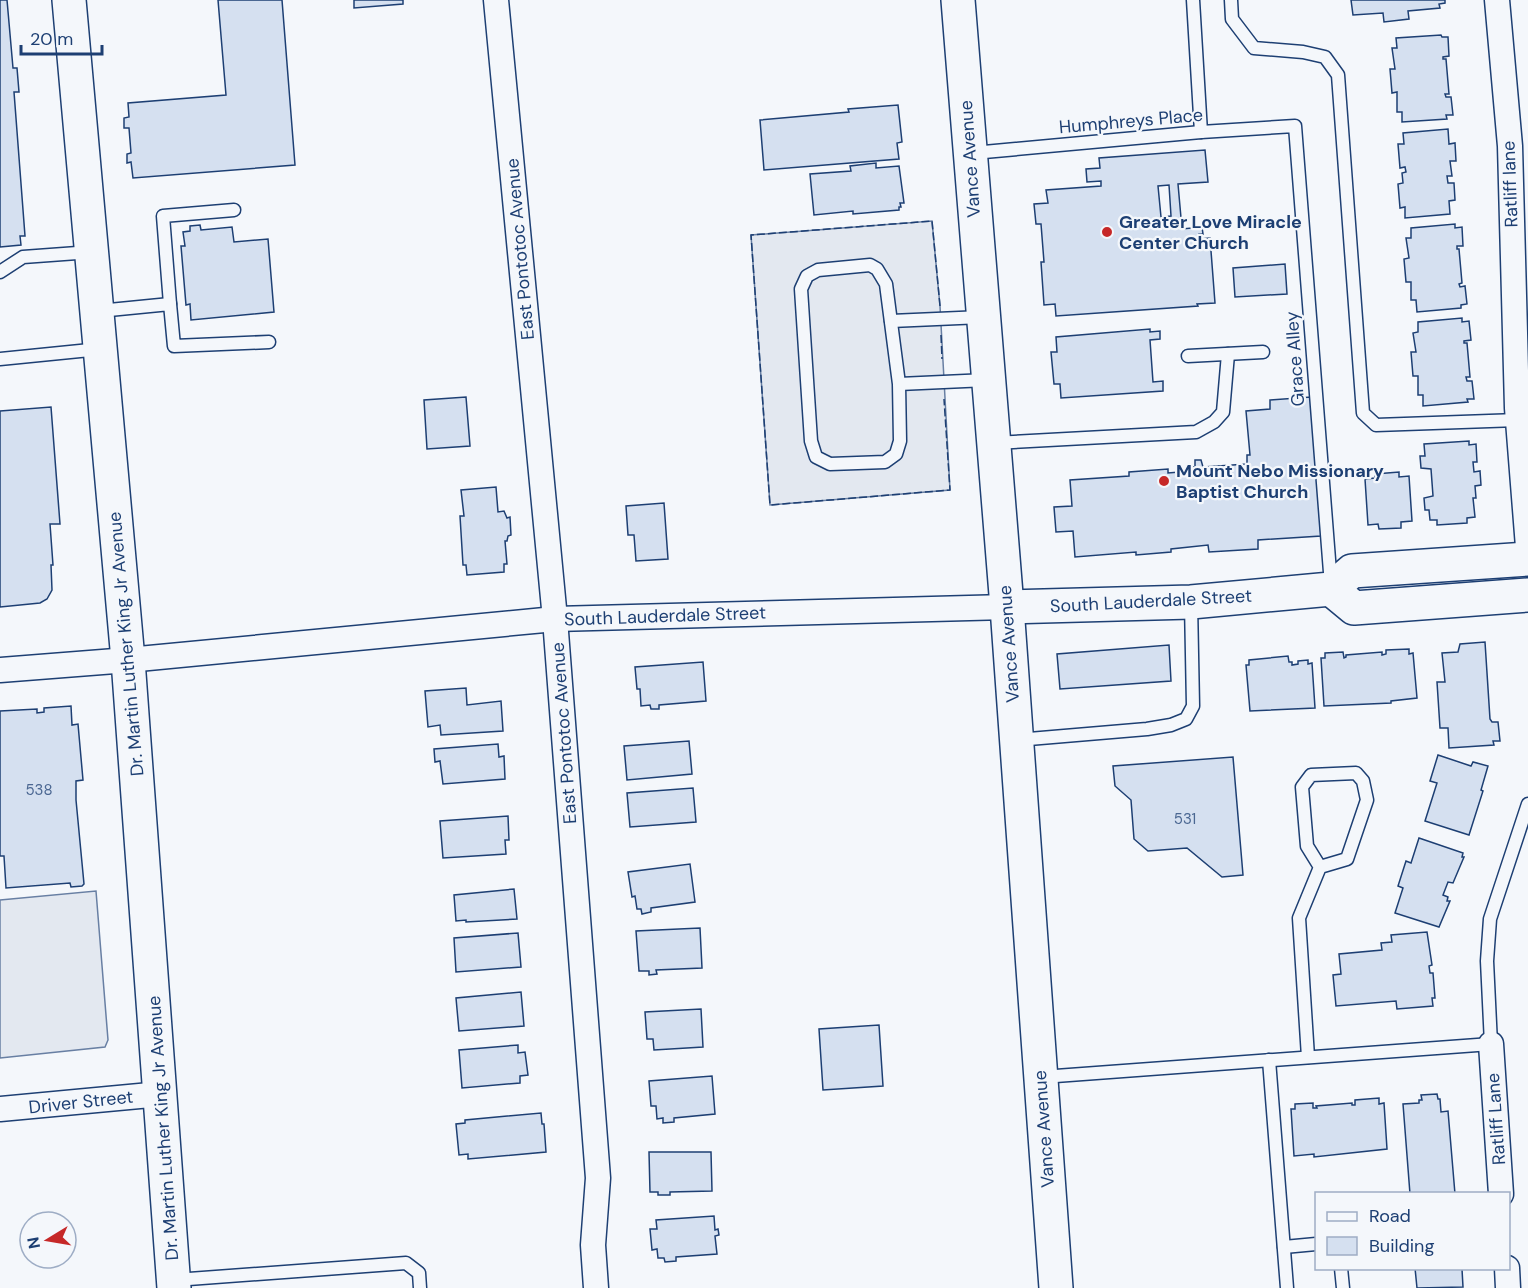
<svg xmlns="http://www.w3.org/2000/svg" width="1528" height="1288" viewBox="0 0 1528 1288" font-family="'DM Sans',sans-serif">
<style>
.parking{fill:#e3e8f0;stroke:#687fa3;stroke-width:1.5}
.building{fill:#d5e0f0;stroke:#1d3f73;stroke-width:1.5;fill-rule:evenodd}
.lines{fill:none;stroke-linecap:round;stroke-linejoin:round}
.lane-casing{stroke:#1d3f73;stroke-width:15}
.street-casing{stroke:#1d3f73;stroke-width:27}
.secondary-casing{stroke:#1d3f73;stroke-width:36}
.primary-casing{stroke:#1d3f73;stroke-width:36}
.lane{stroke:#f4f7fb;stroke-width:12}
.street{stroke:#f4f7fb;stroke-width:24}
.secondary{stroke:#f4f7fb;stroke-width:33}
.primary{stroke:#f4f7fb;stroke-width:33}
.fence{stroke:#1d3f73;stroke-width:1.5;stroke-dasharray:8 3;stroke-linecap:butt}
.poi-dot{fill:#c62828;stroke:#f4f7fb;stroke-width:2}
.labels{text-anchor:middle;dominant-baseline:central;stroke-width:4.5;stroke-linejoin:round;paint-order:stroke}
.number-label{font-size:15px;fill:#4b6792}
.street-label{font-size:18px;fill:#1d3f73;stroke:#f4f7fb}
.poi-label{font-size:18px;font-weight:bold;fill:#1d3f73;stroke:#f4f7fb;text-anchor:start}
</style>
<rect width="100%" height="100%" fill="#f4f7fb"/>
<!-- parking -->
<g class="parking">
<polygon points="932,221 940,306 950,490 770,505 751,235"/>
<polygon points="96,891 108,1040 105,1047 0,1058 0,900"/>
</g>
<!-- building -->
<g class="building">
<polygon points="0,0 7,0 13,68 17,68 19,92 14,92 25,236 20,236 21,245 0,247"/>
<polygon points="218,0 282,0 295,165 133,178 131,162 127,163 127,154 131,153 129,128 124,128 124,118 129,117 128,103 226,95"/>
<polygon points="354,0 403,0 403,4 354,8"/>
<polygon points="1351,0 1445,0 1445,3 1439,4 1440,8 1408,11 1409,19 1384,22 1383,13 1353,15"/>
<polygon points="1441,35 1442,37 1448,37 1449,56 1443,57 1443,59 1446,59 1449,94 1445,94 1446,97 1451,97 1453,115 1446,115 1447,119 1402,122 1402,112 1397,112 1397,92 1392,93 1390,69 1395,69 1392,48 1397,48 1396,38"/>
<polygon points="898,105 902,142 897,143 899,159 764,170 760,120 849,112 848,109"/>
<polygon points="1448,129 1449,144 1455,143 1456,161 1450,161 1452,176 1447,176 1448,183 1454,183 1455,200 1449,201 1450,214 1405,218 1405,207 1400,208 1398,184 1403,183 1402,173 1406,172 1405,167 1400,168 1398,144 1404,144 1403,133"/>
<path d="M 1205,150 L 1208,182 L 1178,184 L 1182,229 L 1202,227 L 1203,234 L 1199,234 L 1199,239 L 1210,238 L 1215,303 L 1197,304 L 1198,306 L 1056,316 L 1055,304 L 1044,305 L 1041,262 L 1044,262 L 1041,224 L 1036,224 L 1034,204 L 1048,203 L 1046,190 L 1101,186 L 1101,181 L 1087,182 L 1086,169 L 1100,168 L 1099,158 ZM 1169,185 L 1171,216 L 1161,217 L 1158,186 Z"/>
<polygon points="876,163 876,168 899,166 904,203 900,203 901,207 899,207 899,210 853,214 853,211 814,215 810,174 851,171 850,166"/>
<polygon points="1455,224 1455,228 1462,227 1463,246 1457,246 1457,249 1459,249 1462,283 1459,284 1460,287 1465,286 1467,304 1461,305 1461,308 1417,312 1416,300 1411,300 1411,282 1406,282 1404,259 1409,258 1406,238 1411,238 1411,228"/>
<polygon points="200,225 201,230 232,227 234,242 268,239 274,312 191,320 190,304 186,305 181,246 185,246 183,232 190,231 190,226"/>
<polygon points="1285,264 1287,294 1235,297 1233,268"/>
<polygon points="1462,318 1462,322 1469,321 1471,340 1464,341 1464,343 1467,343 1470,377 1466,377 1467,381 1472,381 1474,399 1467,399 1468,402 1423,406 1423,395 1418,395 1418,376 1413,376 1411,352 1416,352 1413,333 1418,332 1418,322"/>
<polygon points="1150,329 1150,332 1160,331 1160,339 1150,340 1153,382 1163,381 1163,391 1061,398 1060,384 1054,384 1051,352 1057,352 1056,337"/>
<polygon points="466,397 470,446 427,449 424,400"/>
<polygon points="1311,397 1321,536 1258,540 1258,549 1209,552 1208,545 1171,549 1171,552 1136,555 1136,552 1075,557 1073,531 1056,532 1054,507 1072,506 1070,480 1129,476 1129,472 1168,469 1168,473 1192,471 1193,467 1195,467 1195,460 1201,460 1203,467 1247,464 1247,455 1250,455 1246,411 1270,409 1270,400"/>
<polygon points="51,407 60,524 50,524 53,565 51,565 52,590 47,599 40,603 0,607 0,411"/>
<polygon points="1469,441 1469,445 1476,444 1477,462 1473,462 1474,472 1480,471 1481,485 1475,486 1476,498 1473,498 1475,517 1467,518 1467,523 1437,525 1437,520 1430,520 1429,510 1425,510 1424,498 1433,496 1431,469 1421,468 1420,456 1425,456 1424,444"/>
<polygon points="1399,472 1399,477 1409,476 1412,521 1401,522 1401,528 1379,529 1378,524 1368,525 1365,479 1375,478 1375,474"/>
<polygon points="496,487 498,512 504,511 507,518 510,517 511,535 508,536 507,541 505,541 507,564 504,564 504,572 467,575 466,565 463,565 460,516 464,516 461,490"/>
<polygon points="664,503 668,559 636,561 634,535 628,535 626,506"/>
<polygon points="1485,642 1490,719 1492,722 1498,722 1500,741 1493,741 1494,745 1449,748 1448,728 1440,728 1437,682 1445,682 1442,653 1458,652 1460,644"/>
<polygon points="1169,645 1171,681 1060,689 1057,654"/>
<polygon points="1409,649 1409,654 1413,653 1417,698 1391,701 1391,703 1324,706 1321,658 1325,658 1325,653 1343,652 1344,658 1346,657 1346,655 1382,652 1382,655 1386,654 1386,650"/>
<polygon points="1288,656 1289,662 1292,662 1292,665 1298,664 1298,661 1308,660 1308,664 1312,663 1315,708 1250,711 1246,665 1249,665 1249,660"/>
<polygon points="703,662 706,701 659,705 659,709 651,709 650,705 641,706 640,689 637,689 635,667"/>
<polygon points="466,688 467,705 501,701 503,731 441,735 440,725 428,727 425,691"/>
<polygon points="71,706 72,725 78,724 83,780 76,781 76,800 84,884 82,886 71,887 70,883 6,888 4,856 0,856 0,711 37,709 37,713 44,712 44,708"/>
<polygon points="689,741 692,774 627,780 624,746"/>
<polygon points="498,744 499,757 504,756 505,779 443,784 440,761 435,762 434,749"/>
<polygon points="1438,755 1471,766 1473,762 1488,766 1481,790 1483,791 1469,835 1425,821 1437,783 1430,781"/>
<polygon points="1233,757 1243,875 1222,877 1187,848 1148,851 1134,839 1131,800 1115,786 1113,766"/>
<polygon points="693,788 696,822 630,827 627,793"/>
<polygon points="508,816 509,840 505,840 506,854 443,858 440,821"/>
<polygon points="1419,838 1463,853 1462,857 1464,857 1453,883 1448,882 1443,895 1448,897 1447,901 1450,901 1439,927 1395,913 1403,888 1398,886 1406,861 1411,863"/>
<polygon points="690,864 695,902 651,908 651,912 642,914 641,909 637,909 635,896 632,897 628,872"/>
<polygon points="514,889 517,919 466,922 466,920 456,921 454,895"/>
<polygon points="700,928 702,968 656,970 657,974 649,975 649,971 639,971 636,931"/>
<polygon points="1427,932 1432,965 1429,966 1430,973 1433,973 1435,998 1432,998 1433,1006 1397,1009 1396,1001 1336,1006 1333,975 1341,974 1339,954 1382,950 1381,943 1392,942 1391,935"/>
<polygon points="518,933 521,967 456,972 454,938"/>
<polygon points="521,992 524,1026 459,1031 456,998"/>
<polygon points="701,1009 703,1047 654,1050 653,1039 647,1039 645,1012"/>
<polygon points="879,1025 883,1086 823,1090 819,1029"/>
<polygon points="518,1045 518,1053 525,1052 528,1075 520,1076 520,1083 462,1088 459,1050"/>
<polygon points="712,1076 715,1114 674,1118 674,1122 663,1123 663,1118 657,1119 656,1106 651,1106 649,1081"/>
<polygon points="1437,1094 1438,1099 1440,1099 1441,1112 1448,1111 1455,1194 1410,1194 1403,1104 1419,1103 1419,1100 1422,1100 1421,1095"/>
<polygon points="1379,1098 1379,1104 1384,1103 1387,1149 1314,1157 1314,1154 1294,1156 1291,1109 1295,1109 1295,1104 1313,1103 1313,1108 1317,1108 1316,1106 1352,1103 1352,1105 1355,1105 1355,1100"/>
<polygon points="541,1113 542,1124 544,1124 546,1152 468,1159 468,1154 459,1155 456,1124 465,1123 465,1120"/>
<polygon points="649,1152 711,1152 712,1191 670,1192 670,1195 658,1195 658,1192 650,1192"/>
<polygon points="714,1216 715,1230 718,1229 719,1235 715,1236 717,1254 676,1257 676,1261 665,1262 664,1258 658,1258 657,1249 652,1250 650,1229 657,1229 656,1220"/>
<polygon points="1415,1268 1464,1268 1462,1269 1463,1287 1417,1288"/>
</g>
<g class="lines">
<!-- lane casing -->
<g class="lane-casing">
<g id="lane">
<polyline points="1193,0 1201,132"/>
<polyline points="1231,0 1232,19 1254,48 1303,52 1325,57 1338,75 1363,413 1376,425 1518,420"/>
<polyline points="973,153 1201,132 1295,126 1331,585"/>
<polyline points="0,272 23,257 91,252"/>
<polyline points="170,304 163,216 234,210"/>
<polyline points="99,311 170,304 174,346 269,342"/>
<polyline points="891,321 982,317"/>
<polyline points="1188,356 1263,352"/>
<polyline points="0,359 100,349"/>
<polyline points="899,384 886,284 877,269 870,265 818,270 807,276 801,289 811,441 816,457 830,464 885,462 896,454 900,441 899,384 987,380"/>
<polyline points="994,443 1196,432 1214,422 1223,412 1228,354"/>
<polyline points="1017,740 1147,729 1171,725 1186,719 1193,706 1191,603"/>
<polyline points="1308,1057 1299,918 1320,867 1307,846 1302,787 1311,775 1356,773 1363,781 1367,800 1347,859 1320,867"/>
<polyline points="1269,1060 1287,1288"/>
<polyline points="1042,1077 1491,1044 1487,961 1490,919 1528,804"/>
<polyline points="1284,1247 1316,1244"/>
<polyline points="1341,1268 1343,1288"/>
<polyline points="175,1280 406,1263 419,1273 420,1288"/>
</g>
</g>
<!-- street casing -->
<g class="street-casing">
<g id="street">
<polyline points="496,0 555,619 598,1178 593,1245 596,1288"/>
<polyline points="1497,0 1510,146 1517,408 1528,547"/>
<polyline points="0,670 128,660 555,619 1007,607"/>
<polyline points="1491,1044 1501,1194"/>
<polyline points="0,1109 161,1094"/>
<polyline points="1507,1268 1508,1288"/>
</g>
</g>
<!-- secondary casing -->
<g class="secondary-casing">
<g id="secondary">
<polyline points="958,0 1007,607 1056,1288"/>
<polyline points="1331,589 1354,608 1528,595"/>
<polyline points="1007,607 1191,602 1331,589 1352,571 1528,559"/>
</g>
</g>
<!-- primary casing -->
<g class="primary-casing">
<polyline id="primary" points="69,0 128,660 174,1288"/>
</g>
<!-- lane -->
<use href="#lane" class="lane"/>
<!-- street -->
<use href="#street" class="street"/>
<!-- secondary -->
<use href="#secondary" class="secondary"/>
<!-- primary -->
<use href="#primary" class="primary"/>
<!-- fence -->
<g class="fence">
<polyline points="940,306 932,221 751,235 770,505 950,490 944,399"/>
<polyline points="941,335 942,359"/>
</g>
</g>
<!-- markers -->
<g class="poi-dot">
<circle cx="1107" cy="232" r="6"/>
<circle cx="1164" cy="481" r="6"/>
</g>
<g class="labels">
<!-- number labels -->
<g class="number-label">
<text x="39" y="790">538</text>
<text x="1185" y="819">531</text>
</g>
<!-- street labels -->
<g class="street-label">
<text transform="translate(1131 121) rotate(-5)">Humphreys Place</text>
<text transform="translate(970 159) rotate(-94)">Vance Avenue</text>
<text transform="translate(1510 184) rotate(-92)">Ratliff lane</text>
<text transform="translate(520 249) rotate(-95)">East Pontotoc Avenue</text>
<text transform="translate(1295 359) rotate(-94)">Grace Alley</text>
<text transform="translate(1151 601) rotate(-3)">South Lauderdale Street</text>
<text transform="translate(665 616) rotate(-2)">South Lauderdale Street</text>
<text transform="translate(126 644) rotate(-95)">Dr. Martin Luther King Jr Avenue</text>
<text transform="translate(1009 644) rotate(-94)">Vance Avenue</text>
<text transform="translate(564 733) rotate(-94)">East Pontotoc Avenue</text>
<text transform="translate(81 1102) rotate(-6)">Driver Street</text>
<text transform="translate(1496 1119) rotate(-94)">Ratliff Lane</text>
<text transform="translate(163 1128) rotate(-94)">Dr. Martin Luther King Jr Avenue</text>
<text transform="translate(1044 1129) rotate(-94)">Vance Avenue</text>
</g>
<!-- poi labels -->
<g class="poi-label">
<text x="1119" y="222">Greater Love Miracle<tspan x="1119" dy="21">Center Church</tspan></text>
<text x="1176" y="471">Mount Nebo Missionary<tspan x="1176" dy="21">Baptist Church</tspan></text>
</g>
</g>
<!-- legend -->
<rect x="1315" y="1192" width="195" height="78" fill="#f4f7fb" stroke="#9eadc5" stroke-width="1.5"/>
<rect x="1327" y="1212" width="30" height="9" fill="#f4f7fb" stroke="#9eadc5" stroke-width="1.5"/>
<text x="1369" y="1222" font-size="18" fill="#1d3f73">Road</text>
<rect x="1327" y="1237" width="30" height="18" fill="#d5e0f0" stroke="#9eadc5" stroke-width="1.5"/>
<text x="1369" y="1252" font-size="18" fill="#1d3f73">Building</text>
<!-- north arrow -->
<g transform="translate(48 1240) rotate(259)"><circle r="28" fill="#f4f7fb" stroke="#9eadc5" stroke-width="1.5"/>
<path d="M0-4.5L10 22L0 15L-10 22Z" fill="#c62828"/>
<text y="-9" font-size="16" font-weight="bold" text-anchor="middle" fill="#1d3f73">N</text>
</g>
<!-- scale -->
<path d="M21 45v9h81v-9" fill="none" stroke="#1d3f73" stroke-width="3"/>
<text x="30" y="45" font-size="18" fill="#1d3f73" stroke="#f4f7fb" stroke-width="4.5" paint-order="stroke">20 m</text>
</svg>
